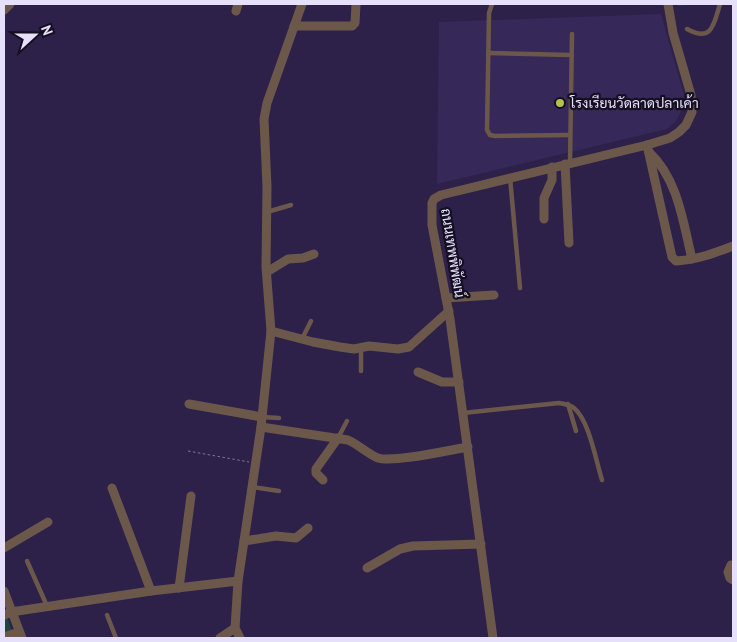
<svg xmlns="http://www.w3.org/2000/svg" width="737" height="642" viewBox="0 0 737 642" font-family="'PT Sans',Sarabun,sans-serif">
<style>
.built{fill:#362858}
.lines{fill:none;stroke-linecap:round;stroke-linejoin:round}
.canal{stroke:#20473d;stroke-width:8}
.path{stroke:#7f7698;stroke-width:1;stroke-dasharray:2.5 2.5;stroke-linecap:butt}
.lane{stroke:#6c584b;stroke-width:4.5}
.street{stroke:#6c584b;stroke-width:9}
.shaded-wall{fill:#1c3858}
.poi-dot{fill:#b4c24a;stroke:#140f21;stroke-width:2}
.labels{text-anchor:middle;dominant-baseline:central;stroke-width:4.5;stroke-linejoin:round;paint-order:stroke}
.poi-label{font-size:14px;fill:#e6e0fb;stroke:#140f21;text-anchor:start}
.street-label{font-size:14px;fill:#e6e0fb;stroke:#140f21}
</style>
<rect width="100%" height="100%" fill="#2d214a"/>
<!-- built -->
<polygon class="built" points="661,14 684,95 681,111 676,121 667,129 437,184 439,22"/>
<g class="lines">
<!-- canal -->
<polyline class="canal" points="4,620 10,638"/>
<!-- path -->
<polyline class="path" points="188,451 249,462"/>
<!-- lane -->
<g class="lane">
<polyline points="492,4 489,13 487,130 490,135 495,136 569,135"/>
<path d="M 687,29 C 712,43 714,24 720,4"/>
<polyline points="488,53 571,55"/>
<polyline points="570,163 572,34"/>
<polyline points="510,177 520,288"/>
<polyline points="267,212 291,205"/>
<polyline points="302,339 311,321"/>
<polyline points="361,348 361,371"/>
<polyline points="568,404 576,431"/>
<path d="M 463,413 L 559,403 C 565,404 569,404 574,408 C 589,420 596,461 602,480"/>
<polyline points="262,417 279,418"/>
<polyline points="338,438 347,421"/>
<polyline points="252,487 279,491"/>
<polyline points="27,561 47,606"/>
<polyline points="107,615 116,638"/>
</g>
<!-- street -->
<g class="street">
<polyline points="4,10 10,4"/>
<polyline points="236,11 238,4"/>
<polyline points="294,26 352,26 355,23 356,4"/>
<path d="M 647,145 L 672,257 L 676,261 C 696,260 715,253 733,246"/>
<path d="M 649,152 C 678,179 683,222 692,259"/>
<polyline points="565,164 569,243"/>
<polyline points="544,219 544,198 552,180 552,167"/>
<polyline points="267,272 288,259 303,258 314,254"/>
<polyline points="446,298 494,295"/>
<polyline points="271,331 313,342 340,347 354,349 369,346 398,349 409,347 449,311"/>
<polyline points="418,372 442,382 459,382"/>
<polyline points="189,404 262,417"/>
<path d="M 261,427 L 348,440 C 359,445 368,454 378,458 C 393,463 450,450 468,447"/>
<polyline points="323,480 316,473 316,469 338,438"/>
<polyline points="112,488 151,591"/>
<polyline points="244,541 276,536 296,538 308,528"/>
<polyline points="4,548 48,522"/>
<polyline points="731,565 728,572 730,578 733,580"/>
<polyline points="367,568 400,549 413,546 481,544"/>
<polyline points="179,588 191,496"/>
<polyline points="4,591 22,638"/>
<polyline points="4,615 11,612 151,591 238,581"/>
<polyline points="4,637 19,632"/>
<polyline points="220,638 235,628"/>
<polyline points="240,638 235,628 238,581 261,427 271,331 266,267 267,187 264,119 267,103 302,4"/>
<polyline points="493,638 450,319 432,225 432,203 434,199 441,195 647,145 670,138 679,132 686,125 692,112 691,95 673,33 668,4"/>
</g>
</g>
<!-- shaded-wall -->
<polygon class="shaded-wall" points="678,4 698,4 678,6"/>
<!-- markers -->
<circle class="poi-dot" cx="560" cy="103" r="5"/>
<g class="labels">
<!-- poi labels -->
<g class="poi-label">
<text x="570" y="103">โรงเรียนวัดลาดปลาเค้า</text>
</g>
<!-- street labels -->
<g class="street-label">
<text transform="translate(453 253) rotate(81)">ถนนเทพพิพัฒน์</text>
</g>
</g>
<!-- border -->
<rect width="737" height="642" fill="none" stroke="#e6e0fb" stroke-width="10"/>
<!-- north arrow -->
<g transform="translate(35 35) rotate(69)" stroke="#140f21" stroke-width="4" paint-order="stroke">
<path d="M0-4L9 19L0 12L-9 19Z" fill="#e6e0fb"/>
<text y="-8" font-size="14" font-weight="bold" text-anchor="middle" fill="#e6e0fb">N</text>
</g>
</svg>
